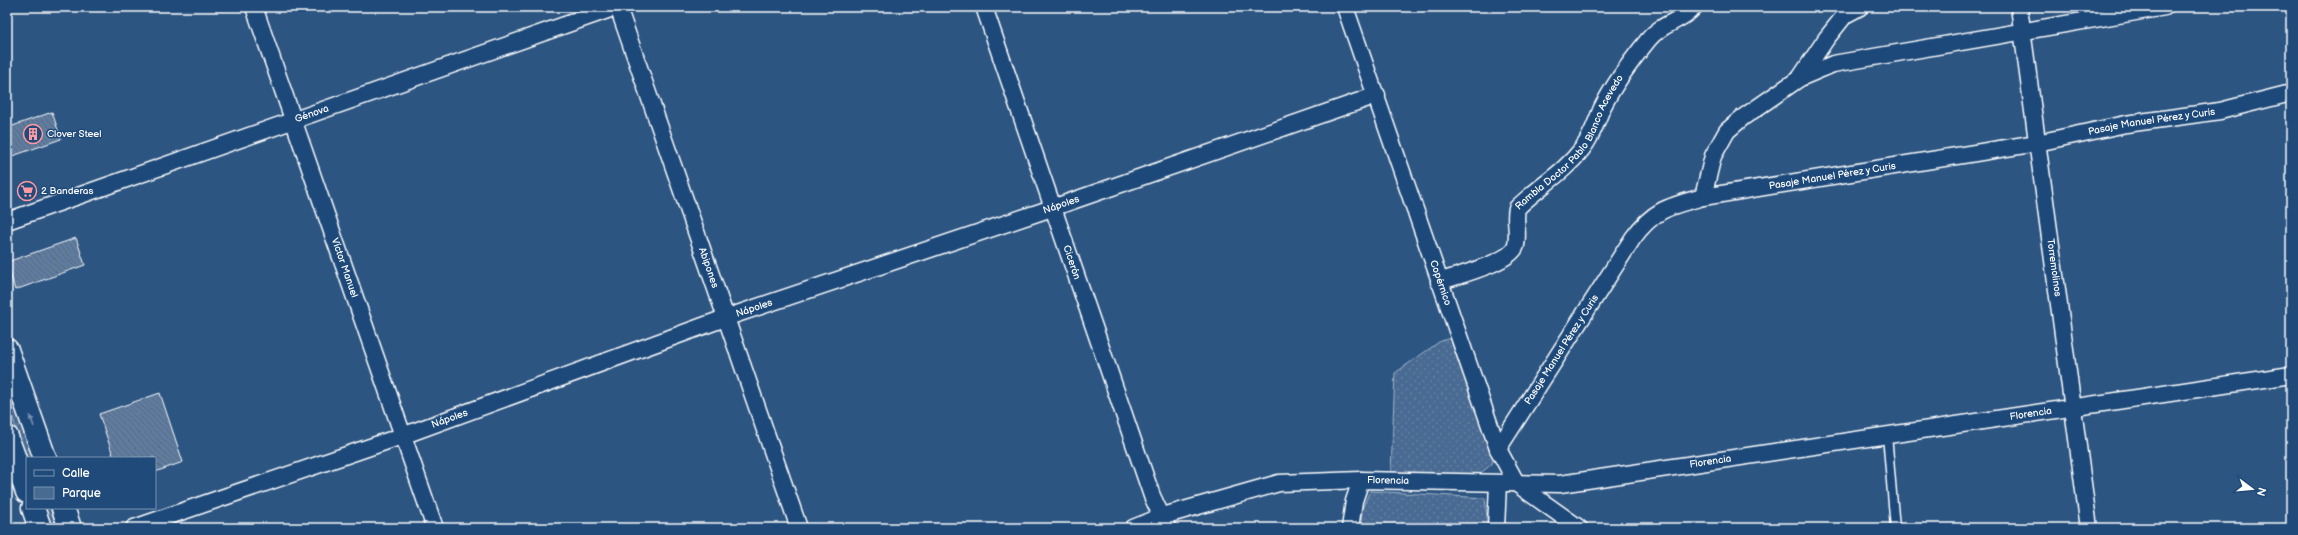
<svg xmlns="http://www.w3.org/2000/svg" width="2298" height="535" viewBox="0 0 2298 535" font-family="'Balsamiq Sans',sans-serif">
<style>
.green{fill:url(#green-dots);stroke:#a4b5c8}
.building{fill:url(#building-back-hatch);stroke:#fff}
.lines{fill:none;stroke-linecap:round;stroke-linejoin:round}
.lane-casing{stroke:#fff;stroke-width:11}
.street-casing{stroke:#fff;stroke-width:19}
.primary-casing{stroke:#fff;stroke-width:25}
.path{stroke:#fff;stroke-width:2.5;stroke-dasharray:4 3;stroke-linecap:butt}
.lane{stroke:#1f4a7a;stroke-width:8}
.street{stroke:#1f4a7a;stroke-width:16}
.primary{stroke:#1f4a7a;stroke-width:22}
.oneway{fill:#7992af}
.labels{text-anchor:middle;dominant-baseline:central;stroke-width:3;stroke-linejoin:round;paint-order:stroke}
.street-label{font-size:10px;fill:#fff;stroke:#1f4a7a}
.poi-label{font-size:10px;fill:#fff;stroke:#1f4a7a;text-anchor:start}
</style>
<defs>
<pattern id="green-dots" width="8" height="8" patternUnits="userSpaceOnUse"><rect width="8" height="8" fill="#486b92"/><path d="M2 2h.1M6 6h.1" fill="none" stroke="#6381a2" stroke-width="1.8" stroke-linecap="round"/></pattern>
<pattern id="building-back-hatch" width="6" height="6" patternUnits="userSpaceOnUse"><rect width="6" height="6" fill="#5e7c9f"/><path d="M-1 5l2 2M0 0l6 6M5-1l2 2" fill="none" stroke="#56667a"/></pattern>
</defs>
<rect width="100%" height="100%" fill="#2c5582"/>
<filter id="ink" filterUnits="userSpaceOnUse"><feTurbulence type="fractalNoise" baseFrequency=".025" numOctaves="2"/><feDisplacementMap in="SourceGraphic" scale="8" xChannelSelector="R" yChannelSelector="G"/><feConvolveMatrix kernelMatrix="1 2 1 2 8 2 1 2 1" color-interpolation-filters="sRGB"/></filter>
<g filter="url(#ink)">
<!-- green -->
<g class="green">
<polygon points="1450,338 1474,405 1494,450 1492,464 1477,476 1391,472 1395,373 1439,342"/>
<polygon points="7,383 33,458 27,459 7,402"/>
<polygon points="1370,491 1485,498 1488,528 1361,528 1362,509"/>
<polygon points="44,508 50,508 57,528 51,528"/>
</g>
<!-- building -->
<g class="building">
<polygon points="52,112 61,139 7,158 7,128"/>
<polygon points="76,238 85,265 15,290 7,262"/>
<polygon points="160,393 183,462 155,472 155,458 114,458 99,414"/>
</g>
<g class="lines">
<!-- lane casing -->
<g class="lane-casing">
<polyline id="lane" points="1887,435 1895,528"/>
</g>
<!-- street casing -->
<g class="street-casing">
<g id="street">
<path id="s1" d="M 254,7 L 435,528"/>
<path id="s2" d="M 618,7 L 799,528"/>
<path id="s3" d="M 984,7 L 1152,496 L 1167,528"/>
<path id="s4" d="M 1345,7 L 1498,449 L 1517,484 L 1579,528"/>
<path id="s5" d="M 2019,7 L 2089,528"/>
<polyline points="1800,78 1833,64 2165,7"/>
<polyline points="1703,197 1713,156 1727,131 1742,118 1800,78 1826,39 1845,15 1860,7"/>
<path id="s6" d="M 7,221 L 616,7"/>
<path id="s7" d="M 1439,282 C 1455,276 1513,262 1516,245 C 1519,232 1514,220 1517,208 C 1538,187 1564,173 1582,149 C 1592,137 1596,122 1602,108 C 1614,84 1631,61 1648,40 C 1661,23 1681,22 1694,7"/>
<path id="s8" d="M 1498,449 L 1633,238 C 1654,209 1670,206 1703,197 L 2037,143 L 2126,124 L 2220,111 L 2291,93"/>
<path id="s9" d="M 134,528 L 402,436 L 725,318 L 1052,208 L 1377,95"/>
<path id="s10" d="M 1133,528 L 1163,516 L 1279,483 L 1361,480 L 1560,484 L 2291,375"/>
<polyline points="1350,528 1354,501 1361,480"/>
<polyline points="1496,528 1498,484"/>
</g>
</g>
<!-- primary casing -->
<g class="primary-casing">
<g id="primary">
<polyline points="7,350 45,458"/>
<polyline points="7,437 27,492"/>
<polyline points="33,508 40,528"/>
<polyline points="63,508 70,528"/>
</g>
</g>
<!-- path -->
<polyline class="path" points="7,524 8,528"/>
<!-- lane -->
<use href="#lane" class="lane"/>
<!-- street -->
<use href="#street" class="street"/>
<!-- primary -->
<use href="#primary" class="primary"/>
</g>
<!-- one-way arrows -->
<defs><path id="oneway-solid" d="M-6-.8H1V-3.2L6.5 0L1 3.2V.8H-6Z"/></defs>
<use class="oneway" href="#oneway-solid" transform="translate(32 421) rotate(-109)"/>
</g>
<!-- icons -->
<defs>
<g id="building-ring" transform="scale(1)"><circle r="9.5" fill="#1f4a7a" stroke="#ff9aa2" stroke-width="1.5"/><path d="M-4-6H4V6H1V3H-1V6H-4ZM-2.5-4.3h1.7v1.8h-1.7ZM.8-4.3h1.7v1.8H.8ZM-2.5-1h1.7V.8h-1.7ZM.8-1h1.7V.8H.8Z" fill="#ff9aa2"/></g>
<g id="supermarket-ring" transform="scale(1)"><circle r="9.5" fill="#1f4a7a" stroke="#ff9aa2" stroke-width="1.5"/><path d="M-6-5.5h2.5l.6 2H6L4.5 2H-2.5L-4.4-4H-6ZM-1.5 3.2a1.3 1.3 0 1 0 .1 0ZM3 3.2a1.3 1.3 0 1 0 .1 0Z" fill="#ff9aa2"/></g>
</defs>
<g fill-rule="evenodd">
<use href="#building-ring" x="33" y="134"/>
<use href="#supermarket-ring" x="27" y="191"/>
</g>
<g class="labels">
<!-- street labels -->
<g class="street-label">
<text stroke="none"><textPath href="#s6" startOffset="323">Génova</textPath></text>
<text stroke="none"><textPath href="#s8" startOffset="789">Pasaje Manuel Pérez y Curis</textPath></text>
<text stroke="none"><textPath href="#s7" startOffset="210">Rambla Doctor Pablo Blanco Acevedo</textPath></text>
<text stroke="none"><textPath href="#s8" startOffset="465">Pasaje Manuel Pérez y Curis</textPath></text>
<text stroke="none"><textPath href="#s9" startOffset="982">Nápoles</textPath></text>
<text stroke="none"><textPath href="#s3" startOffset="270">Cicerón</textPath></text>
<text stroke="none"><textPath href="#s1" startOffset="276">Víctor Manuel</textPath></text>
<text stroke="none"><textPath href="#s2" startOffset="276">Abipones</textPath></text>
<text stroke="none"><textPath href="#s5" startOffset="263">Torremolinos</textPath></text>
<text stroke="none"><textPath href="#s4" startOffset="292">Copérnico</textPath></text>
<text stroke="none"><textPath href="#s9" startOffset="658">Nápoles</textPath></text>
<text stroke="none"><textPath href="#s8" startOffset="118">Pasaje Manuel Pérez y Curis</textPath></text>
<text stroke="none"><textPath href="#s10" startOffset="910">Florencia</textPath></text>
<text stroke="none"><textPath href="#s9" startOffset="334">Nápoles</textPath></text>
<text stroke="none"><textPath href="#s10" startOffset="586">Florencia</textPath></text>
<text stroke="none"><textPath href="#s10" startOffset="262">Florencia</textPath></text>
</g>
<!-- poi labels -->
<g class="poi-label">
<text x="47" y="134">Clover Steel</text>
<text x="41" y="191">2 Banderas</text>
</g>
</g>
<!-- margin -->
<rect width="2298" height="535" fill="none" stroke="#1f4a7a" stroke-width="24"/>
<rect x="12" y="12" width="2274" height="511" fill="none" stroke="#fff" stroke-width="1.5" filter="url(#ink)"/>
<!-- legend -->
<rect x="26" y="457" width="130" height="52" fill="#1f4a7a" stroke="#7992af"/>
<rect x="34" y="470" width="20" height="6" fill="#1f4a7a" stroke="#7992af"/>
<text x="62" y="477" font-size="12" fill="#ffffff">Calle</text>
<rect x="34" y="487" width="20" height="12" fill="#486b92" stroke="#7992af"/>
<text x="62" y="497" font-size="12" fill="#ffffff">Parque</text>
<!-- north arrow -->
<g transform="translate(2252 489) rotate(106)" stroke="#1f4a7a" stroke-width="3" paint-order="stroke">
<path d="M0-3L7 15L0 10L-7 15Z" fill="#ffffff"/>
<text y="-6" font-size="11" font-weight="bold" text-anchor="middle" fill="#ffffff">N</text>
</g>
</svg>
